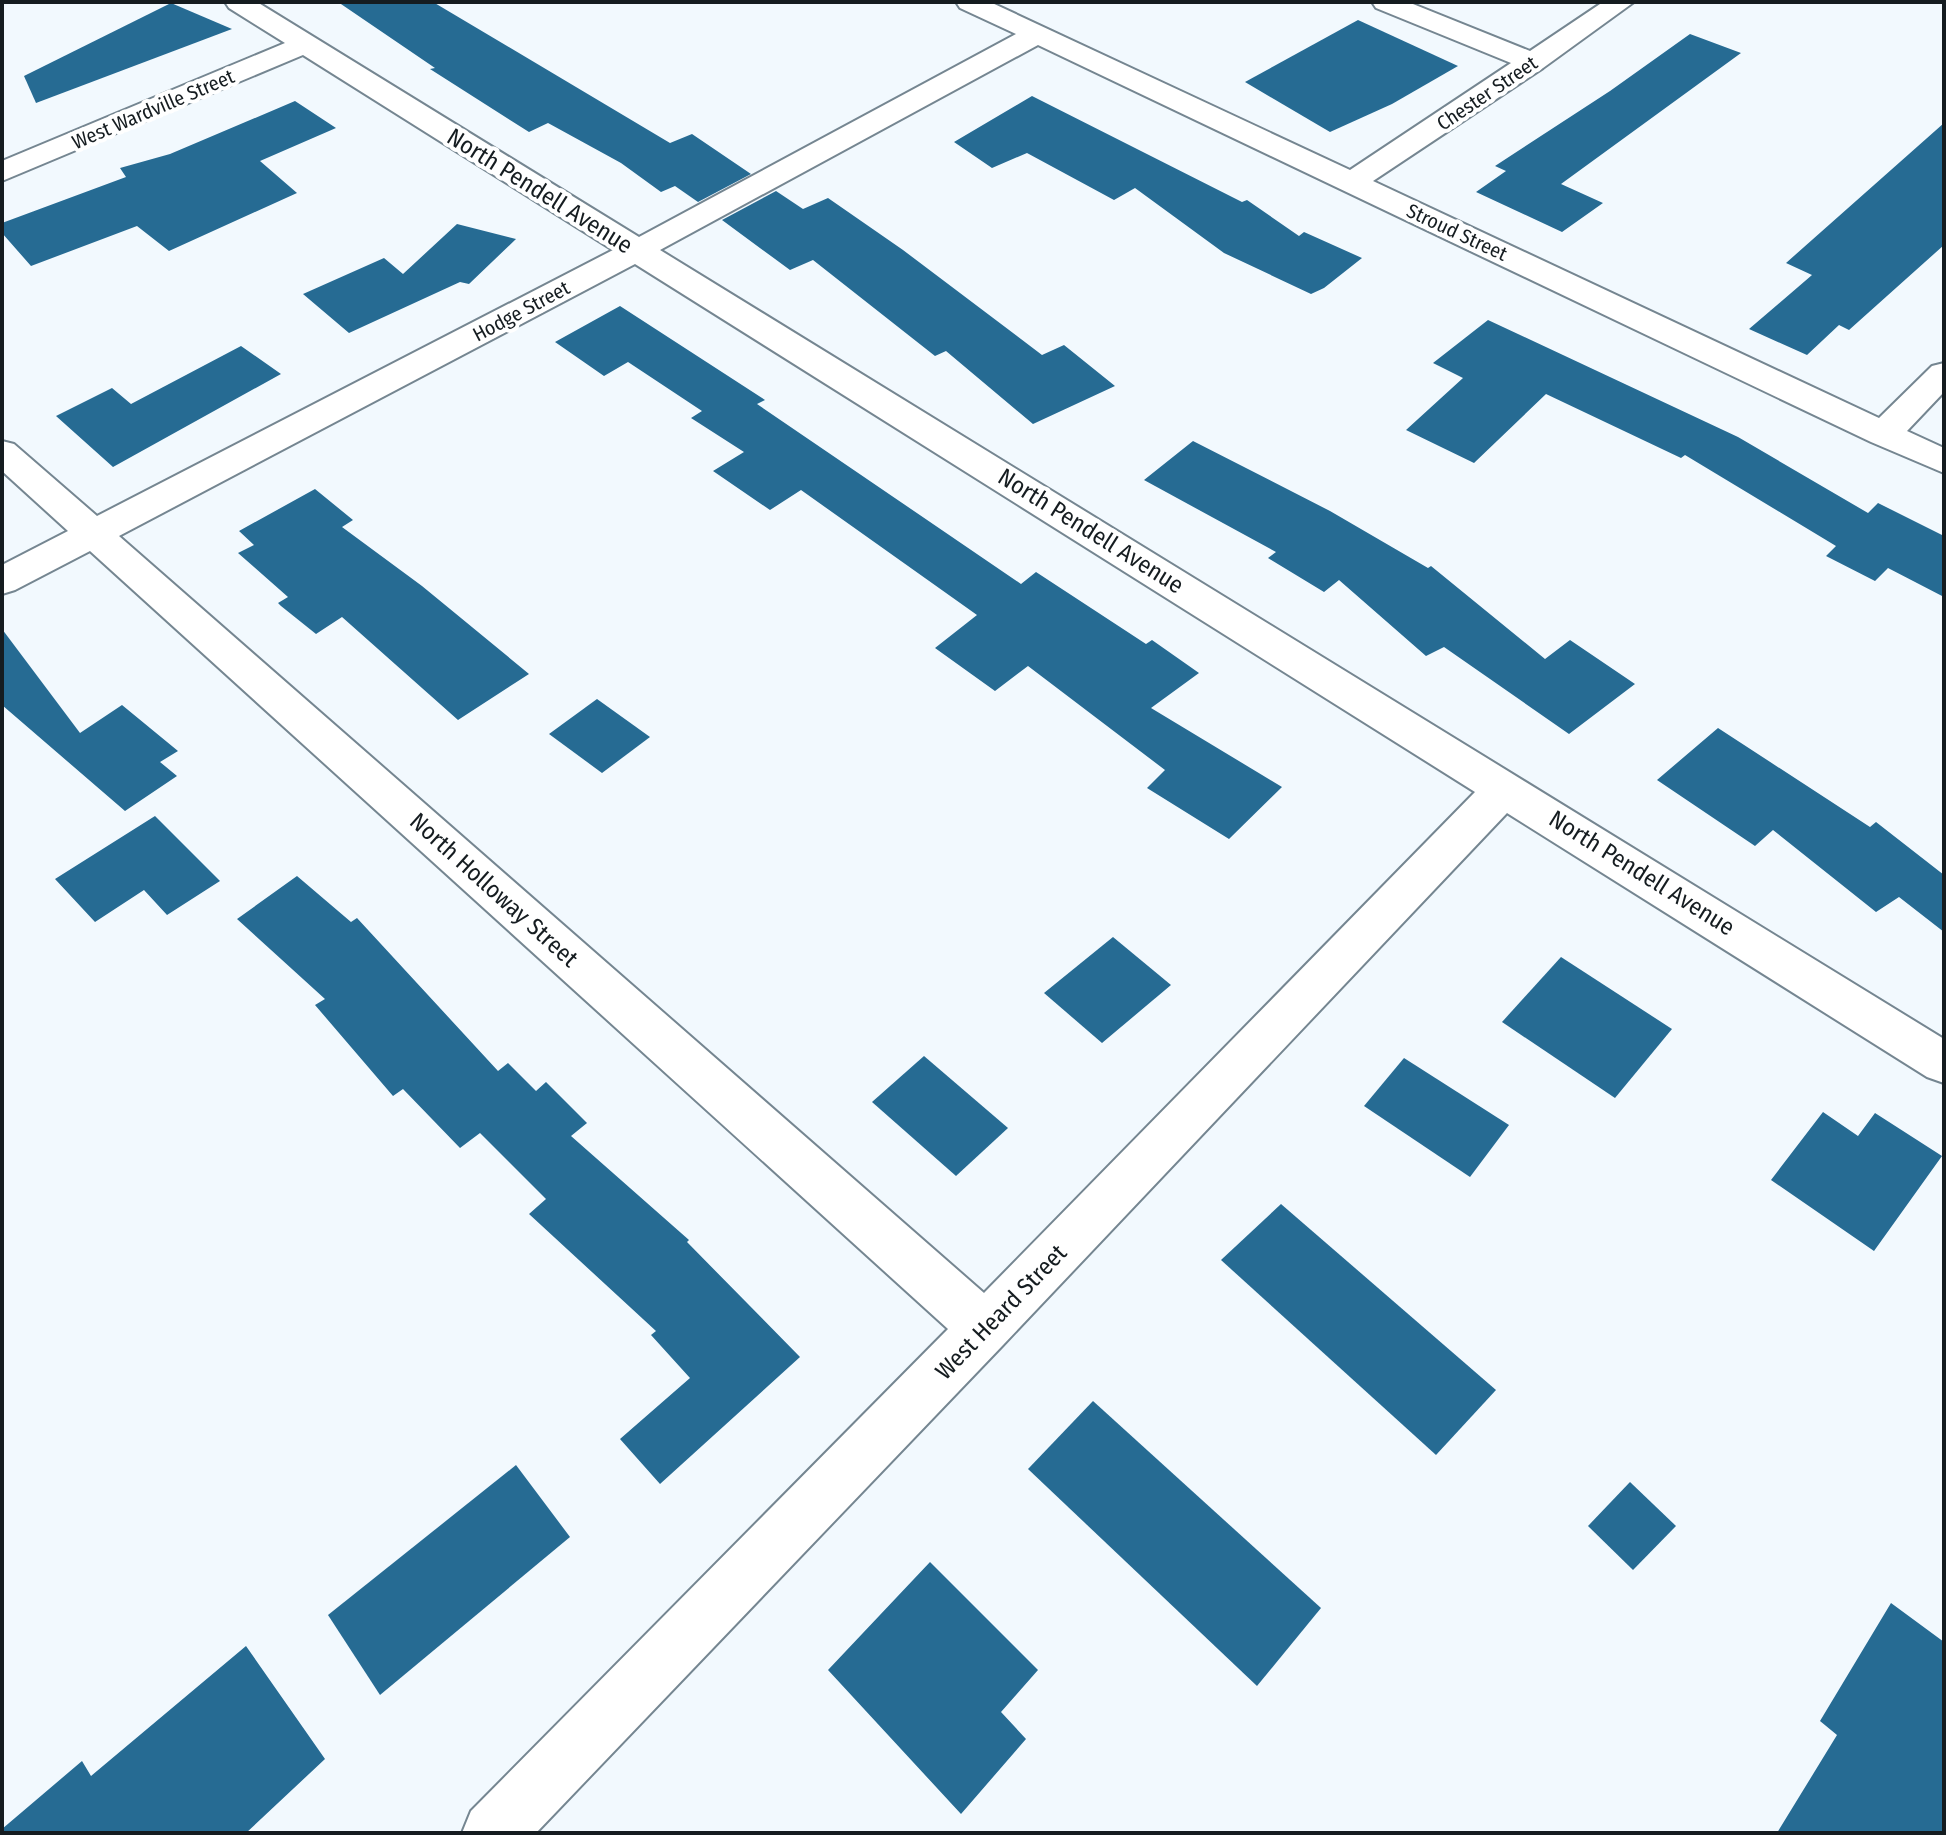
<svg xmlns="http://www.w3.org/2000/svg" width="1946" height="1835" viewBox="0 0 1946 1835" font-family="'Fira Sans Condensed',sans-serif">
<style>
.building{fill:#266b93}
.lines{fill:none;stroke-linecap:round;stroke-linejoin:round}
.minor-casing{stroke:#758691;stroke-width:4}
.minor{fill:#fff;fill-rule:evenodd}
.labels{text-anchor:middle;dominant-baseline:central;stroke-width:8;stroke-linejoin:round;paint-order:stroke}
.far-street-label{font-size:20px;fill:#151c20;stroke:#fff}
.street-label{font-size:24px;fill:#151c20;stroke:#fff}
</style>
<rect width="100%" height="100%" fill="#f2f9fe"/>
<!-- building -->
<g class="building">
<polygon points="338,2 433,2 670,143 692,134 751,174 698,202 675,186 661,192 621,163 548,123 529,132 430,69 435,68"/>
<polygon points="171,3 232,29 36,103 24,76"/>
<polygon points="1358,20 1458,66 1392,104 1330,132 1245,82"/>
<polygon points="1690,34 1741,53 1561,184 1603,203 1562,232 1476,192 1506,171 1495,166 1610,91"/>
<polygon points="1032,96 1242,202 1247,200 1299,236 1304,232 1362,258 1324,288 1311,294 1224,253 1135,188 1114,200 1027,153 992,168 954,142"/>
<polygon points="295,101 336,128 260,161 297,193 169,251 137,226 31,266 2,233 2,223 126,177 120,168 170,154"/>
<polygon points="1944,123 1944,245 1849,330 1839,325 1807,355 1749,329 1812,275 1786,263"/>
<polygon points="776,191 803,209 828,198 903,250 1042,355 1064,345 1115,386 1033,424 946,351 935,356 813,260 790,270 722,220"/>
<polygon points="457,224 516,239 469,284 460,282 349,333 303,294 384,258 403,274"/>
<polygon points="620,306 765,400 757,404 1021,584 1036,572 1146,644 1152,640 1199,673 1151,708 1282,787 1229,839 1147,788 1165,770 1028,666 995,691 935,648 977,615 801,490 770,510 713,471 744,452 691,418 702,411 628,362 604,376 555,342"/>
<polygon points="1488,320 1738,437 1868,513 1878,503 1944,536 1944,597 1888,568 1875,581 1826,556 1836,546 1685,455 1681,458 1546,394 1474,463 1406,430 1463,378 1433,363"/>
<polygon points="241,346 281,374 113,467 56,416 112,388 131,404"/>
<polygon points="1193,441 1330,511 1428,568 1431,566 1545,659 1570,640 1635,684 1569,734 1444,647 1426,656 1339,580 1324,592 1268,558 1276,552 1144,480"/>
<polygon points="315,489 353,520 342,527 422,586 529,674 458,720 342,617 316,634 281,606 278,603 288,597 238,553 254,545 239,531"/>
<polygon points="2,629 80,733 122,705 178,751 160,762 177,776 125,811 2,705"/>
<polygon points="597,699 650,737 602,773 549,734"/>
<polygon points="1718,728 1870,827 1876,822 1944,875 1944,932 1899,897 1876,912 1773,830 1755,846 1657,780"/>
<polygon points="155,816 220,881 167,915 144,890 95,922 55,879"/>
<polygon points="297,876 351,922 357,918 498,1071 508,1063 536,1091 546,1082 587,1123 571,1136 689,1240 687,1242 800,1357 660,1484 620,1439 690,1378 651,1335 656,1331 529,1214 546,1199 480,1133 460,1148 403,1089 393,1096 315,1005 325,999 237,919"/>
<polygon points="1113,937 1171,985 1102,1043 1044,993"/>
<polygon points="1561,957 1672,1029 1615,1098 1502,1022"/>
<polygon points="924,1056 1008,1128 956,1176 872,1102"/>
<polygon points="1404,1058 1509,1125 1470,1177 1364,1106"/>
<polygon points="1823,1112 1858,1136 1875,1113 1942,1156 1874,1251 1771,1180"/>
<polygon points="1281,1204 1496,1390 1436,1455 1221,1260"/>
<polygon points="1093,1401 1321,1608 1257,1686 1028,1469"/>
<polygon points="516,1465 570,1537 380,1695 328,1615"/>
<polygon points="1630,1482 1676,1526 1633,1570 1588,1526"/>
<polygon points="930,1562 1038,1670 1001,1712 1026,1739 961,1814 828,1670"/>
<polygon points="1891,1603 1944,1642 1944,1833 1777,1833 1837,1735 1820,1721"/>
<polygon points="246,1646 325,1759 246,1833 2,1833 2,1829 82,1761 91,1776"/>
</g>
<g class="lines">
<!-- minor casing -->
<g class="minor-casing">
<path id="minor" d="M 225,2 L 257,2 L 639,237 L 1016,34 L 960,8 L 956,2 L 990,2 L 1350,170 L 1511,63 L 1376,8 L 1372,2 L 1408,2 L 1530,51 L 1603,2 L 1634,2 L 1543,68 L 1373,181 L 1879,418 L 1932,366 L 1944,363 L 1944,392 L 1907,431 L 1944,448 L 1944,473 L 1871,442 L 1038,45 L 660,250 L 1944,1039 L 1944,1083 L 1927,1077 L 1507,813 L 1003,1345 L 536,1833 L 462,1833 L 471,1811 L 948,1329 L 90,551 L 15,590 L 2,594 L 2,565 L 68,531 L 2,471 L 2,441 L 14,444 L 97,516 L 613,250 L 303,55 L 2,181 L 2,161 L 285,43 L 229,8 ZM 635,264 L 1475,792 L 984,1293 L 119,536 Z"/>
</g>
<!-- minor -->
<use href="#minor" class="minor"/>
</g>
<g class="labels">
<!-- far-street labels -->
<g class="far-street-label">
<text transform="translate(1487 93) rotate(-34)">Chester Street</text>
<text transform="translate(153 109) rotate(-23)">West Wardville Street</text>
<text transform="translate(1457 232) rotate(25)">Stroud Street</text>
<text transform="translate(521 311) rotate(-28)">Hodge Street</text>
</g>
<!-- street labels -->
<g class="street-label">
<text transform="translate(540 191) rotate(32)">North Pendell Avenue</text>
<text transform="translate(1091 531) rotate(32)">North Pendell Avenue</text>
<text transform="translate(1642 873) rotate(32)">North Pendell Avenue</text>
<text transform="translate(494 890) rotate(42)">North Holloway Street</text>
<text transform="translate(1001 1312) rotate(-46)">West Heard Street</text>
</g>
</g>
<!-- border -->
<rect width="1946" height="1835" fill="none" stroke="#151c20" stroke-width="8"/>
</svg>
